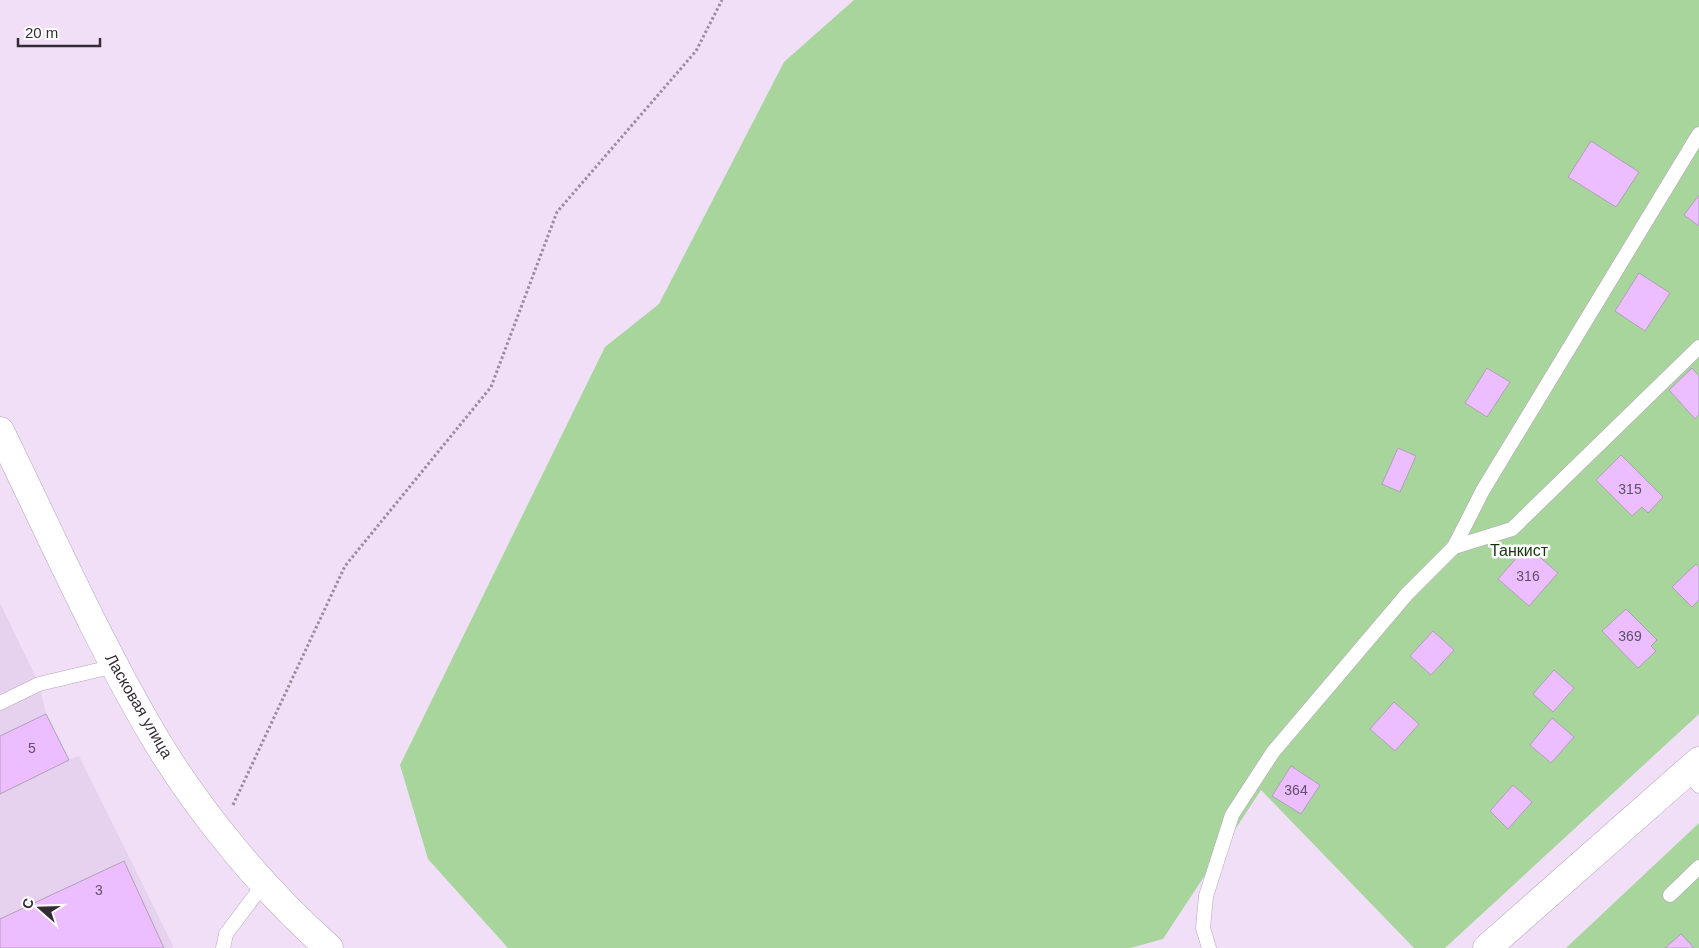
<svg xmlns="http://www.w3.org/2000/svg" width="1699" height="948" viewBox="0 0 1699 948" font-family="Arial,sans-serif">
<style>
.built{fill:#e6d1ef}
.green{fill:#a7d59c}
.building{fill:#ecbeff;stroke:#b0a0b7}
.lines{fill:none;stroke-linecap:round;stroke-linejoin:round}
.lane-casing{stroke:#b5a4bb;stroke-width:15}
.street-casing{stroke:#b5a4bb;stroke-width:29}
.secondary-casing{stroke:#b5a4bb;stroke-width:29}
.path{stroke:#988c9d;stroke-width:3;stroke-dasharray:2.5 2.5;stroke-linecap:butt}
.lane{stroke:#fff;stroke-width:14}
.street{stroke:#fff;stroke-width:28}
.secondary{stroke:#fff;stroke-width:28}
.labels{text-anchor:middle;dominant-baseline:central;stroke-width:5;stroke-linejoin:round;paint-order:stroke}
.number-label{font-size:14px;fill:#615068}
.park-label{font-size:16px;fill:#15360c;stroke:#fff}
.street-label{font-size:16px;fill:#332c35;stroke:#fff}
</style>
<rect width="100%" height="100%" fill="#f0dff7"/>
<!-- built -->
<polygon class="built" points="0,603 39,684 46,714 69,760 79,756 174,948 0,948"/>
<!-- green -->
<g class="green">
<polygon points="854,0 1699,0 1699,714 1445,948 1414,948 1261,790 1163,939 1130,948 508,948 428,859 400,765 605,347 659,304 784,62"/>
<polygon points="1699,823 1699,948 1566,948"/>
</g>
<!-- building -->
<g class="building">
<polygon points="1591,141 1639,172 1616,207 1568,177"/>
<polygon points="1699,195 1699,226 1684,215"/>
<polygon points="1639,273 1670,293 1645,331 1615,311"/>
<polygon points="1487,368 1510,382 1487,417 1465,403"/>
<polygon points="1692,368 1699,376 1699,415 1695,419 1669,390"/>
<polygon points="1398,448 1416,456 1400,492 1382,484"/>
<polygon points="1621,455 1663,497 1648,513 1642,507 1632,516 1596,480"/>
<polygon points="1527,546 1558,573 1529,606 1498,579"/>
<polygon points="1696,564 1699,567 1699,600 1692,607 1672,587"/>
<polygon points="1626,609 1657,640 1651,646 1656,651 1638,668 1602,631"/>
<polygon points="1433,631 1454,650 1431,675 1410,656"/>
<polygon points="1554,670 1574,688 1553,712 1533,694"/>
<polygon points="1394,702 1419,724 1395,751 1370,729"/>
<polygon points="46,714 69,760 0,794 0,736"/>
<polygon points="1552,718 1574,737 1551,763 1530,745"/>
<polygon points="1291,766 1320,785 1301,814 1272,796"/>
<polygon points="1513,785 1532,802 1508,829 1490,811"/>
<polygon points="124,861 164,948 0,948 0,919"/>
<polygon points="1681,934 1694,948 1665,948"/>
</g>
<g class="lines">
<!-- lane casing -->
<g class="lane-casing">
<g id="lane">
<polyline points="1454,547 1512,529 1699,347"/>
<polyline points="0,703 39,684 115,666"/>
<polyline points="1688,771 1699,786"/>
<polyline points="1670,895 1699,867"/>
<polyline points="223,948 226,934 265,882"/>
<polyline points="1209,948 1203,928 1206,896 1232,815 1273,752 1407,594 1454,547 1483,490 1699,134"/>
</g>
</g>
<!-- street casing -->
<g class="street-casing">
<path id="street" d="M 0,431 C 50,533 96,638 153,735 C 198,811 263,890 329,948"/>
</g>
<!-- secondary casing -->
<g class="secondary-casing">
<polyline id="secondary" points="1487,948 1699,761"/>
</g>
<!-- path -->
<polyline class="path" points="233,805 345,566 491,387 557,212 696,51 722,0"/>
<!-- lane -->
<use href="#lane" class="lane"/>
<!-- street -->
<use href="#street" class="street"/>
<!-- secondary -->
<use href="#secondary" class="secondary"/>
</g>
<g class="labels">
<!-- number labels -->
<g class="number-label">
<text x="1630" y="489">315</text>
<text x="1528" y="576">316</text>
<text x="1630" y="636">369</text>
<text x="32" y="748">5</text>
<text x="1296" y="790">364</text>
<text x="99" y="890">3</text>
</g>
<!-- park labels -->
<g class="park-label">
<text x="1519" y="550">Танкист</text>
</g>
<!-- street labels -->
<g class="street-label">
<text transform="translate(139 706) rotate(60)">Ласковая улица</text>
</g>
</g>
<!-- north arrow -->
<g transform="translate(40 908) rotate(290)" stroke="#ffffff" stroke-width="4" paint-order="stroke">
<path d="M0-4L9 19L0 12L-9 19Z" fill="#332c35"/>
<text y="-8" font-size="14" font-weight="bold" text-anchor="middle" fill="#332c35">С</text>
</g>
<!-- scale -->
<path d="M18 38v8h82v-8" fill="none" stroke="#332c35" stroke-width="2.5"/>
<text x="25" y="38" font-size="15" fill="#332c35" stroke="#ffffff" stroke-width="4" paint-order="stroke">20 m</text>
</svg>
